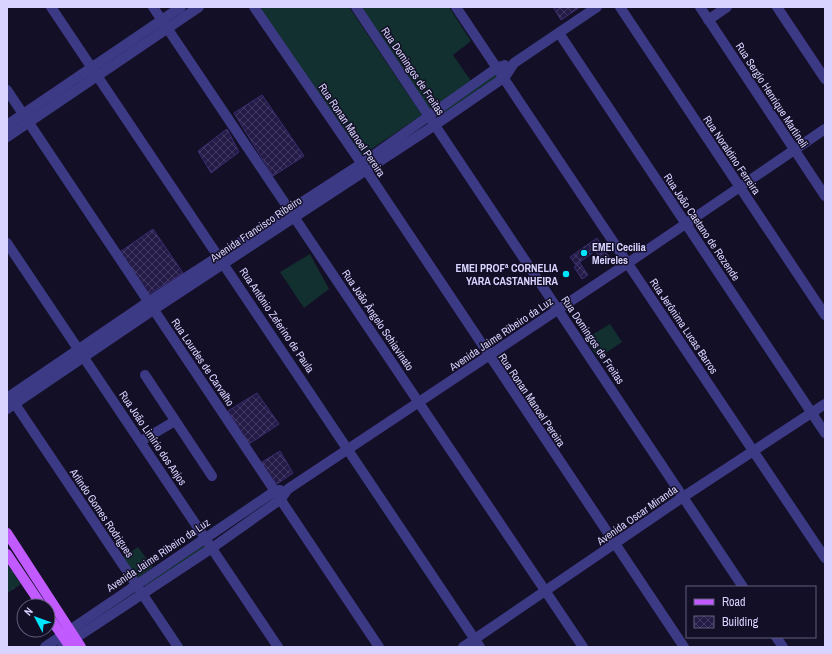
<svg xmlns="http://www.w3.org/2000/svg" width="832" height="654" viewBox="0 0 832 654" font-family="'Archivo Narrow',sans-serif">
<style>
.grass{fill:#12302f}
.park{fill:url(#park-crowns)}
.building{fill:url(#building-cross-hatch);stroke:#3b2d73}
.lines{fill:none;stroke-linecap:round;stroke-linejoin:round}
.minor{stroke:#3d3a85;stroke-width:10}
.major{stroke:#c25bff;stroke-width:10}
.poi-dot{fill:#00e5ff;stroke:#130f26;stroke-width:1.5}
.labels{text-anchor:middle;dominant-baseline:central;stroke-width:3;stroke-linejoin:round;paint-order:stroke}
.street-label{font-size:11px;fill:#d9d4ff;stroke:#130f26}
.poi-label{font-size:11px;font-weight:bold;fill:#d9d4ff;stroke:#130f26;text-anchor:start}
</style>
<defs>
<pattern id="park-crowns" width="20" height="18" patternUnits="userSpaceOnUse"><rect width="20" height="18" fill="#12302f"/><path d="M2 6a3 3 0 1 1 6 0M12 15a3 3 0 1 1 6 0" fill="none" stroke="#344d4e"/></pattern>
<pattern id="building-cross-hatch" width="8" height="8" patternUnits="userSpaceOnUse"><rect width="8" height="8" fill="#241b47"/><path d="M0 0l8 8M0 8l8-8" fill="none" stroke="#433b63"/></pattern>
</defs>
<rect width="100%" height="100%" fill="#130f26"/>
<!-- grass -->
<g class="grass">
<polygon points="258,7 349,7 422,115 361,156"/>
<polygon points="359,7 449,7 471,41 453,55 471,81 429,111"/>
<polygon points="494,73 499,76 440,117 438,116 437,113"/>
<polygon points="310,254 329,289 304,308 280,272"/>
<polygon points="610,324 622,342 598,358 585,339"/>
<polygon points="205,544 205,548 146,586 144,585"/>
<polygon points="138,547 153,567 135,580 123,557"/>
</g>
<!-- park -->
<polygon class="park" points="7,564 21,584 7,593"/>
<!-- building -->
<g class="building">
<polygon points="553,7 580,7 561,20"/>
<polygon points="262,95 304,156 273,176 234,113"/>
<polygon points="227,129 239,152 211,173 198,151"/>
<polygon points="153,229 183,273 149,294 120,252"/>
<polygon points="597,238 605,250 598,255 595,251 576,265 570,257"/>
<polygon points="605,251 610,258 602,263 598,256"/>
<polygon points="580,263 588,275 582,279 574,267"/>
<polygon points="257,393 279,424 249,444 228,411"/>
<polygon points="280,451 293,473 277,484 257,465"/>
</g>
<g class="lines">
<!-- minor -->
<g class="minor">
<polyline points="51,7 480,647"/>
<polyline points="153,7 583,647"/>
<polyline points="254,7 366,170 684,647"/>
<polyline points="356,7 743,587"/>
<polyline points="456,7 825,558"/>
<polyline points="620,7 825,315"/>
<polyline points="700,7 825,196"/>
<polyline points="777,7 825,79"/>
<polyline points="708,20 727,7"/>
<polyline points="559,33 825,433"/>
<polyline points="7,90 379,647"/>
<polyline points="7,125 181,7"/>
<polyline points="7,137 199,7"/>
<polyline points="7,243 278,647"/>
<polyline points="145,375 212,476"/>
<polyline points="7,398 148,302 361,164 498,67 505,65"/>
<polyline points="11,398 178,647"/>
<polyline points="7,409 153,310 435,125 505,77 514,63 597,7"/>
<polyline points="141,441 175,421"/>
<polyline points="776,637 783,647"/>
<polyline points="45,647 275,491 280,490"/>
<polyline points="62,647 212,548 281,499 288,489 628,263 825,129"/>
<polyline points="463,647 683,497 825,404"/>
</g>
<!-- major -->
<g class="major">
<polyline points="7,533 81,647"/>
<polyline points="7,554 42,606"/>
<polyline points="48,615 70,647"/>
</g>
</g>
<!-- markers -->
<g class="poi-dot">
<circle cx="584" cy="253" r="4"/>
<circle cx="566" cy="274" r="4"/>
</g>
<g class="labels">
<!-- street labels -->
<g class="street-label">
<text transform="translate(413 71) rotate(56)">Rua Domingos de Freitas</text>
<text transform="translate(772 95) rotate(57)">Rua Sergio Henrique Martineli</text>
<text transform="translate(352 130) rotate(56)">Rua Ronan Manoel Pereira</text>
<text transform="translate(732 155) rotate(56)">Rua Noraldino Ferreira</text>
<text transform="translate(702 227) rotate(56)">Rua João Caetano de Rezende</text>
<text transform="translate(256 229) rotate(-34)">Avenida Francisco Ribeiro</text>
<text transform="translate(277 320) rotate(56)">Rua Antônio Zeferino de Paula</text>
<text transform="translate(378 320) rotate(56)">Rua João Ângelo Schiavinato</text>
<text transform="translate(684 326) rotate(56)">Rua Jerônima Lucas Barros</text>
<text transform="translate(501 334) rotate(-34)">Avenida Jaime Ribeiro da Luz</text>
<text transform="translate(593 340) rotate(56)">Rua Domingos de Freitas</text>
<text transform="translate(203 362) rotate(56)">Rua Lourdes de Carvalho</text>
<text transform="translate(532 400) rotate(56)">Rua Ronan Manoel Pereira</text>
<text transform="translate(153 438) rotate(56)">Rua João Limírio dos Anjos</text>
<text transform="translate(102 513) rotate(56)">Arlindo Gomes Rodrigues</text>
<text transform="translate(637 515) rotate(-35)">Avenida Oscar Miranda</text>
<text transform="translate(158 555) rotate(-34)">Avenida Jaime Ribeiro da Luz</text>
</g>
<!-- poi labels -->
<g class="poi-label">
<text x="592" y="247">EMEI Cecilia<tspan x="592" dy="13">Meireles</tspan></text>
<text x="558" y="268" text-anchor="end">EMEI PROFª CORNELIA<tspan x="558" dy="13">YARA CASTANHEIRA</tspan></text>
</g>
</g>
<!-- border -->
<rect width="832" height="654" fill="none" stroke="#d9d4ff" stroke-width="16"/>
<!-- legend -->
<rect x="686" y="586" width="130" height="52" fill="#130f26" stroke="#625e7d"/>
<rect x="694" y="599" width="20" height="6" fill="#c25bff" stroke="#625e7d"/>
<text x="722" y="606" font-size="12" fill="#d9d4ff">Road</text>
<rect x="694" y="616" width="20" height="12" fill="url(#building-cross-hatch)" stroke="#625e7d"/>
<text x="722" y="626" font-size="12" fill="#d9d4ff">Building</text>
<!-- north arrow -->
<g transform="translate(36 618) rotate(311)"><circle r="19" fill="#130f26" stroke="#625e7d"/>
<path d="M0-3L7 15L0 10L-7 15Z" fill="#00e5ff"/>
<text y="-6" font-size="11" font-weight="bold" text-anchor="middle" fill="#d9d4ff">N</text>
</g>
</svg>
